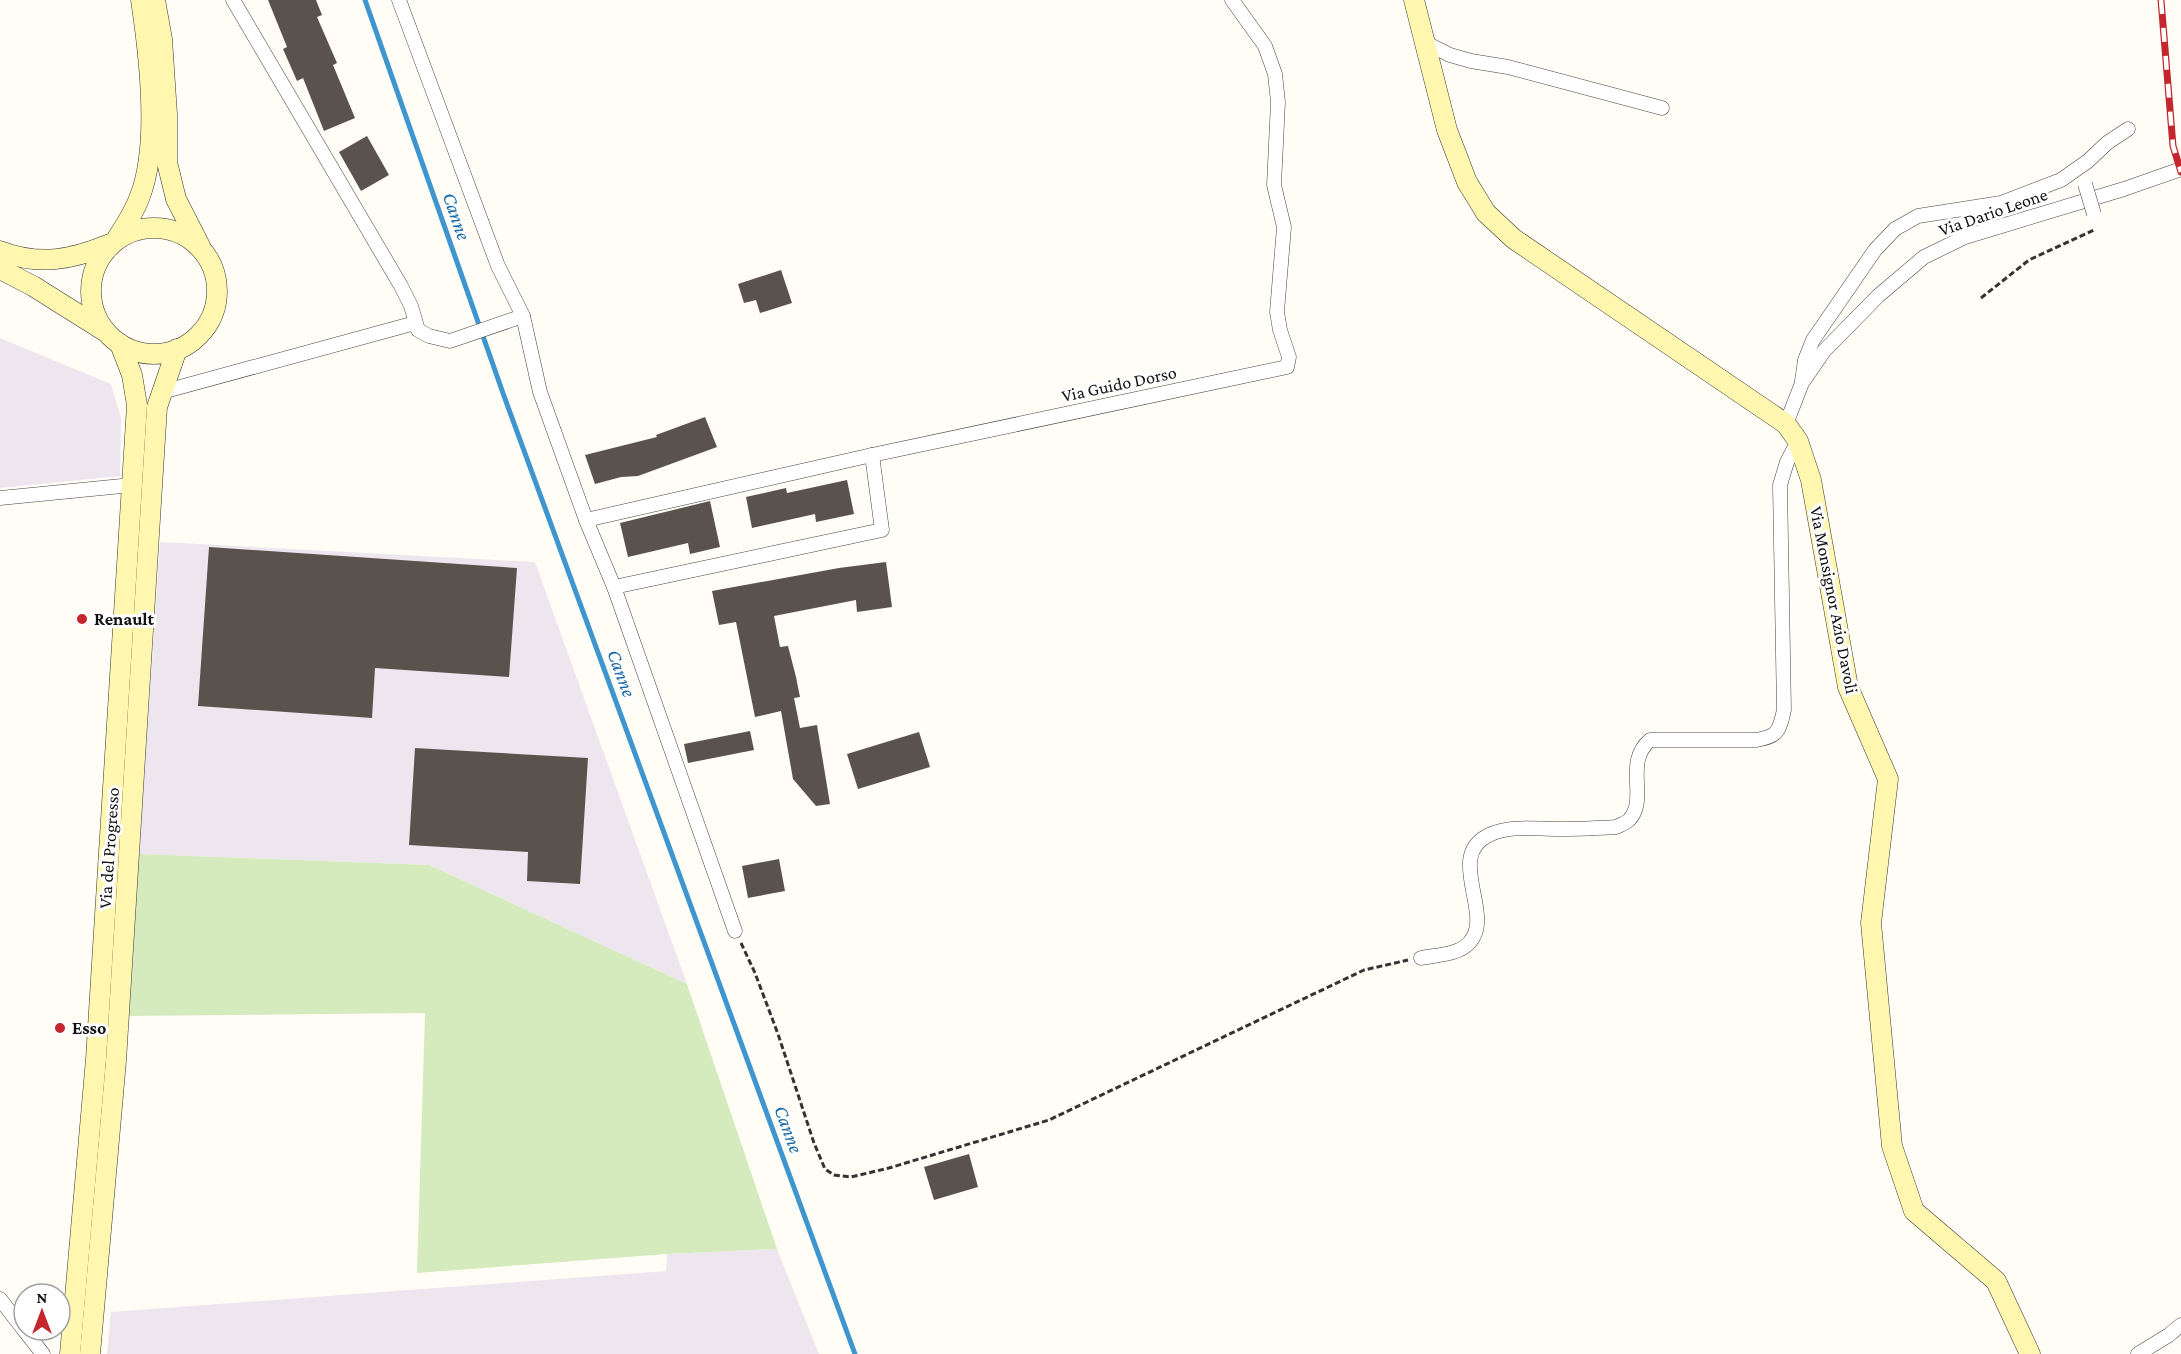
<svg xmlns="http://www.w3.org/2000/svg" width="2181" height="1354" viewBox="0 0 2181 1354" font-family="'Crimson Pro',serif">
<style>
.industrial{fill:#eee6ef}
.green{fill:#d5ebbd}
.lines{fill:none;stroke-linecap:round;stroke-linejoin:round}
.stream{stroke:#3f96cf;stroke-width:5}
.building{fill:#5a524d}
.street-casing{stroke:#444;stroke-width:15}
.secondary-casing{stroke:#333;stroke-width:21}
.path{stroke:#333;stroke-width:3;stroke-dasharray:6 3;stroke-linecap:butt}
.street{stroke:#fff;stroke-width:14}
.secondary{stroke:#fff6b0;stroke-width:20}
.rail-casing{stroke:#c4262e;stroke-width:7}
.rail{stroke:#fff;stroke-width:4.5;stroke-dasharray:14;stroke-linecap:butt}
.street-bridge-casing{stroke:#444;stroke-width:15;stroke-linecap:butt}
.street-bridge{stroke:#fff;stroke-width:14}
.poi-dot{fill:#c4262e;stroke:#fff;stroke-width:2}
.labels{text-anchor:middle;dominant-baseline:central;stroke-width:6;stroke-linejoin:round;paint-order:stroke}
.street-label{font-size:18px;fill:#111;stroke:#fff}
.poi-label{font-size:18px;font-weight:bold;fill:#111;stroke:#fff;text-anchor:start}
.water-label{font-size:20px;font-style:italic;fill:#1768a6;stroke:#fff}
</style>
<rect width="100%" height="100%" fill="#fffdf5"/>
<!-- industrial -->
<g class="industrial">
<polygon points="0,338 111,384 121,418 120,476 0,488"/>
<polygon points="160,542 535,562 687,984 429,865 139,854"/>
<polygon points="777,1249 819,1354 107,1354 111,1312 666,1271 667,1254"/>
</g>
<!-- green -->
<polygon class="green" points="139,854 429,865 687,984 777,1249 667,1254 417,1273 425,1013 129,1016"/>
<g class="lines">
<!-- stream -->
<polyline class="stream" points="365,0 504,396 855,1354"/>
</g>
<!-- building -->
<g class="building">
<polygon points="268,0 316,0 322,15 317,17 337,63 333,65 355,118 324,131 303,78 297,81 283,49 287,47"/>
<polygon points="367,136 389,175 361,191 339,152"/>
<polygon points="781,270 792,303 760,313 756,300 744,303 738,284"/>
<polygon points="705,417 717,447 638,476 621,477 595,484 585,455 657,437 656,435"/>
<polygon points="847,480 854,514 816,522 815,514 752,528 746,497 786,488 787,493"/>
<polygon points="710,501 720,547 690,554 688,543 628,557 620,523"/>
<polygon points="209,547 517,568 509,677 375,668 372,718 198,706"/>
<polygon points="886,562 892,607 857,612 856,600 774,616 780,647 788,646 796,677 800,697 794,698 800,728 817,725 830,804 816,806 793,779 781,711 755,717 736,622 719,625 712,591 839,568"/>
<polygon points="750,731 754,750 688,763 684,744"/>
<polygon points="919,732 930,767 858,789 847,754"/>
<polygon points="415,748 588,758 580,884 527,881 528,852 409,845"/>
<polygon points="779,859 785,891 748,898 742,866"/>
<polygon points="969,1154 978,1187 934,1200 924,1167"/>
</g>
<g class="lines">
<!-- street casing -->
<g class="street-casing">
<g id="street">
<polyline points="233,0 401,286 411,306 418,330 429,336 450,341 523,316"/>
<polyline points="399,0 498,266 523,316 540,392 586,520 614,587 735,931"/>
<polyline points="1424,42 1450,55 1471,61 1508,67 1662,108"/>
<polyline points="1802,381 1805,360 1813,340 1875,250 1895,229 1918,216 2001,203 2061,180 2088,161 2107,143 2128,129"/>
<polyline points="162,392 415,323"/>
<polyline points="1786,424 1802,383 1824,351 1878,296 1924,257 1965,237 2124,189 2181,169"/>
<polyline points="0,498 132,485"/>
<polyline points="586,520 872,455 1287,367 1289,357 1280,330 1277,312 1284,227 1274,185 1278,102 1275,74 1265,46 1232,0"/>
<polyline points="614,587 882,530 872,455"/>
<path d="M 1421,958 C 1436,955 1458,955 1469,943 C 1496,916 1444,856 1489,835 C 1509,825 1534,829 1557,829 C 1577,829 1596,828 1616,827 C 1620,825 1626,823 1629,820 C 1649,799 1623,763 1650,740 L 1756,740 C 1778,736 1779,732 1784,710 L 1780,485 L 1787,462 L 1798,441"/>
<polyline points="0,1299 24,1330"/>
<polyline points="24,1330 43,1354"/>
<polyline points="2138,1354 2169,1335 2181,1325"/>
</g>
</g>
<!-- secondary casing -->
<g class="secondary-casing">
<g id="secondary">
<polyline points="155,0 162,39 167,114 167,162 176,199 200,246"/>
<polyline points="1414,0 1447,130 1467,182 1486,213 1514,239 1786,424 1798,441 1811,480 1848,687 1888,779 1871,923 1892,1146 1914,1211 1996,1281 2030,1354"/>
<circle cx="154" cy="291" r="63"/>
<path d="M 116,240 C 125,226 135,211 140,196 C 160,145 149,53 141,0"/>
<path d="M 0,251 C 40,266 71,260 110,244"/>
<polyline points="0,269 33,286 103,330"/>
<polyline points="70,1354 96,1059 137,405 132,375 120,344"/>
<polyline points="90,1354 116,1061 157,407 177,349"/>
</g>
</g>
<!-- path -->
<g class="path">
<polyline points="1981,298 2029,260 2094,230"/>
<polyline points="741,943 755,973 778,1034 814,1143 825,1169 834,1175 851,1177 889,1168 1049,1120 1364,970 1408,960"/>
</g>
<!-- street -->
<use href="#street" class="street"/>
<!-- secondary -->
<use href="#secondary" class="secondary"/>
<!-- rail casing -->
<g class="rail-casing">
<polyline id="rail" points="2161,0 2173,146 2181,172"/>
</g>
<!-- rail -->
<use href="#rail" class="rail"/>
<!-- street-bridge casing -->
<g class="street-bridge-casing">
<polyline id="street-bridge" points="2085,184 2094,214"/>
</g>
<!-- street-bridge -->
<use href="#street-bridge" class="street-bridge"/>
</g>
<!-- markers -->
<g class="poi-dot">
<circle cx="82" cy="619" r="6"/>
<circle cx="60" cy="1028" r="6"/>
</g>
<g class="labels">
<!-- street labels -->
<g class="street-label">
<text transform="translate(1993 212) rotate(-19)">Via Dario Leone</text>
<text transform="translate(1119 384) rotate(-12)">Via Guido Dorso</text>
<text transform="translate(1834 600) rotate(79)">Via Monsignor Azio Davoli</text>
<text transform="translate(109 848) rotate(-86)">Via del Progresso</text>
</g>
<!-- poi labels -->
<g class="poi-label">
<text x="94" y="619">Renault</text>
<text x="72" y="1028">Esso</text>
</g>
<!-- water labels -->
<g class="water-label">
<text transform="translate(457 216) rotate(71)">Canne</text>
<text transform="translate(622 673) rotate(70)">Canne</text>
<text transform="translate(789 1129) rotate(70)">Canne</text>
</g>
</g>
<!-- north arrow -->
<g transform="translate(42 1312)"><circle r="28" fill="#ffffff" stroke="#a0a0a0" stroke-width="1.5"/>
<path d="M0-4.5L10 22L0 15L-10 22Z" fill="#c4262e"/>
<text y="-9" font-size="16" font-weight="bold" text-anchor="middle" fill="#111111">N</text>
</g>
</svg>
